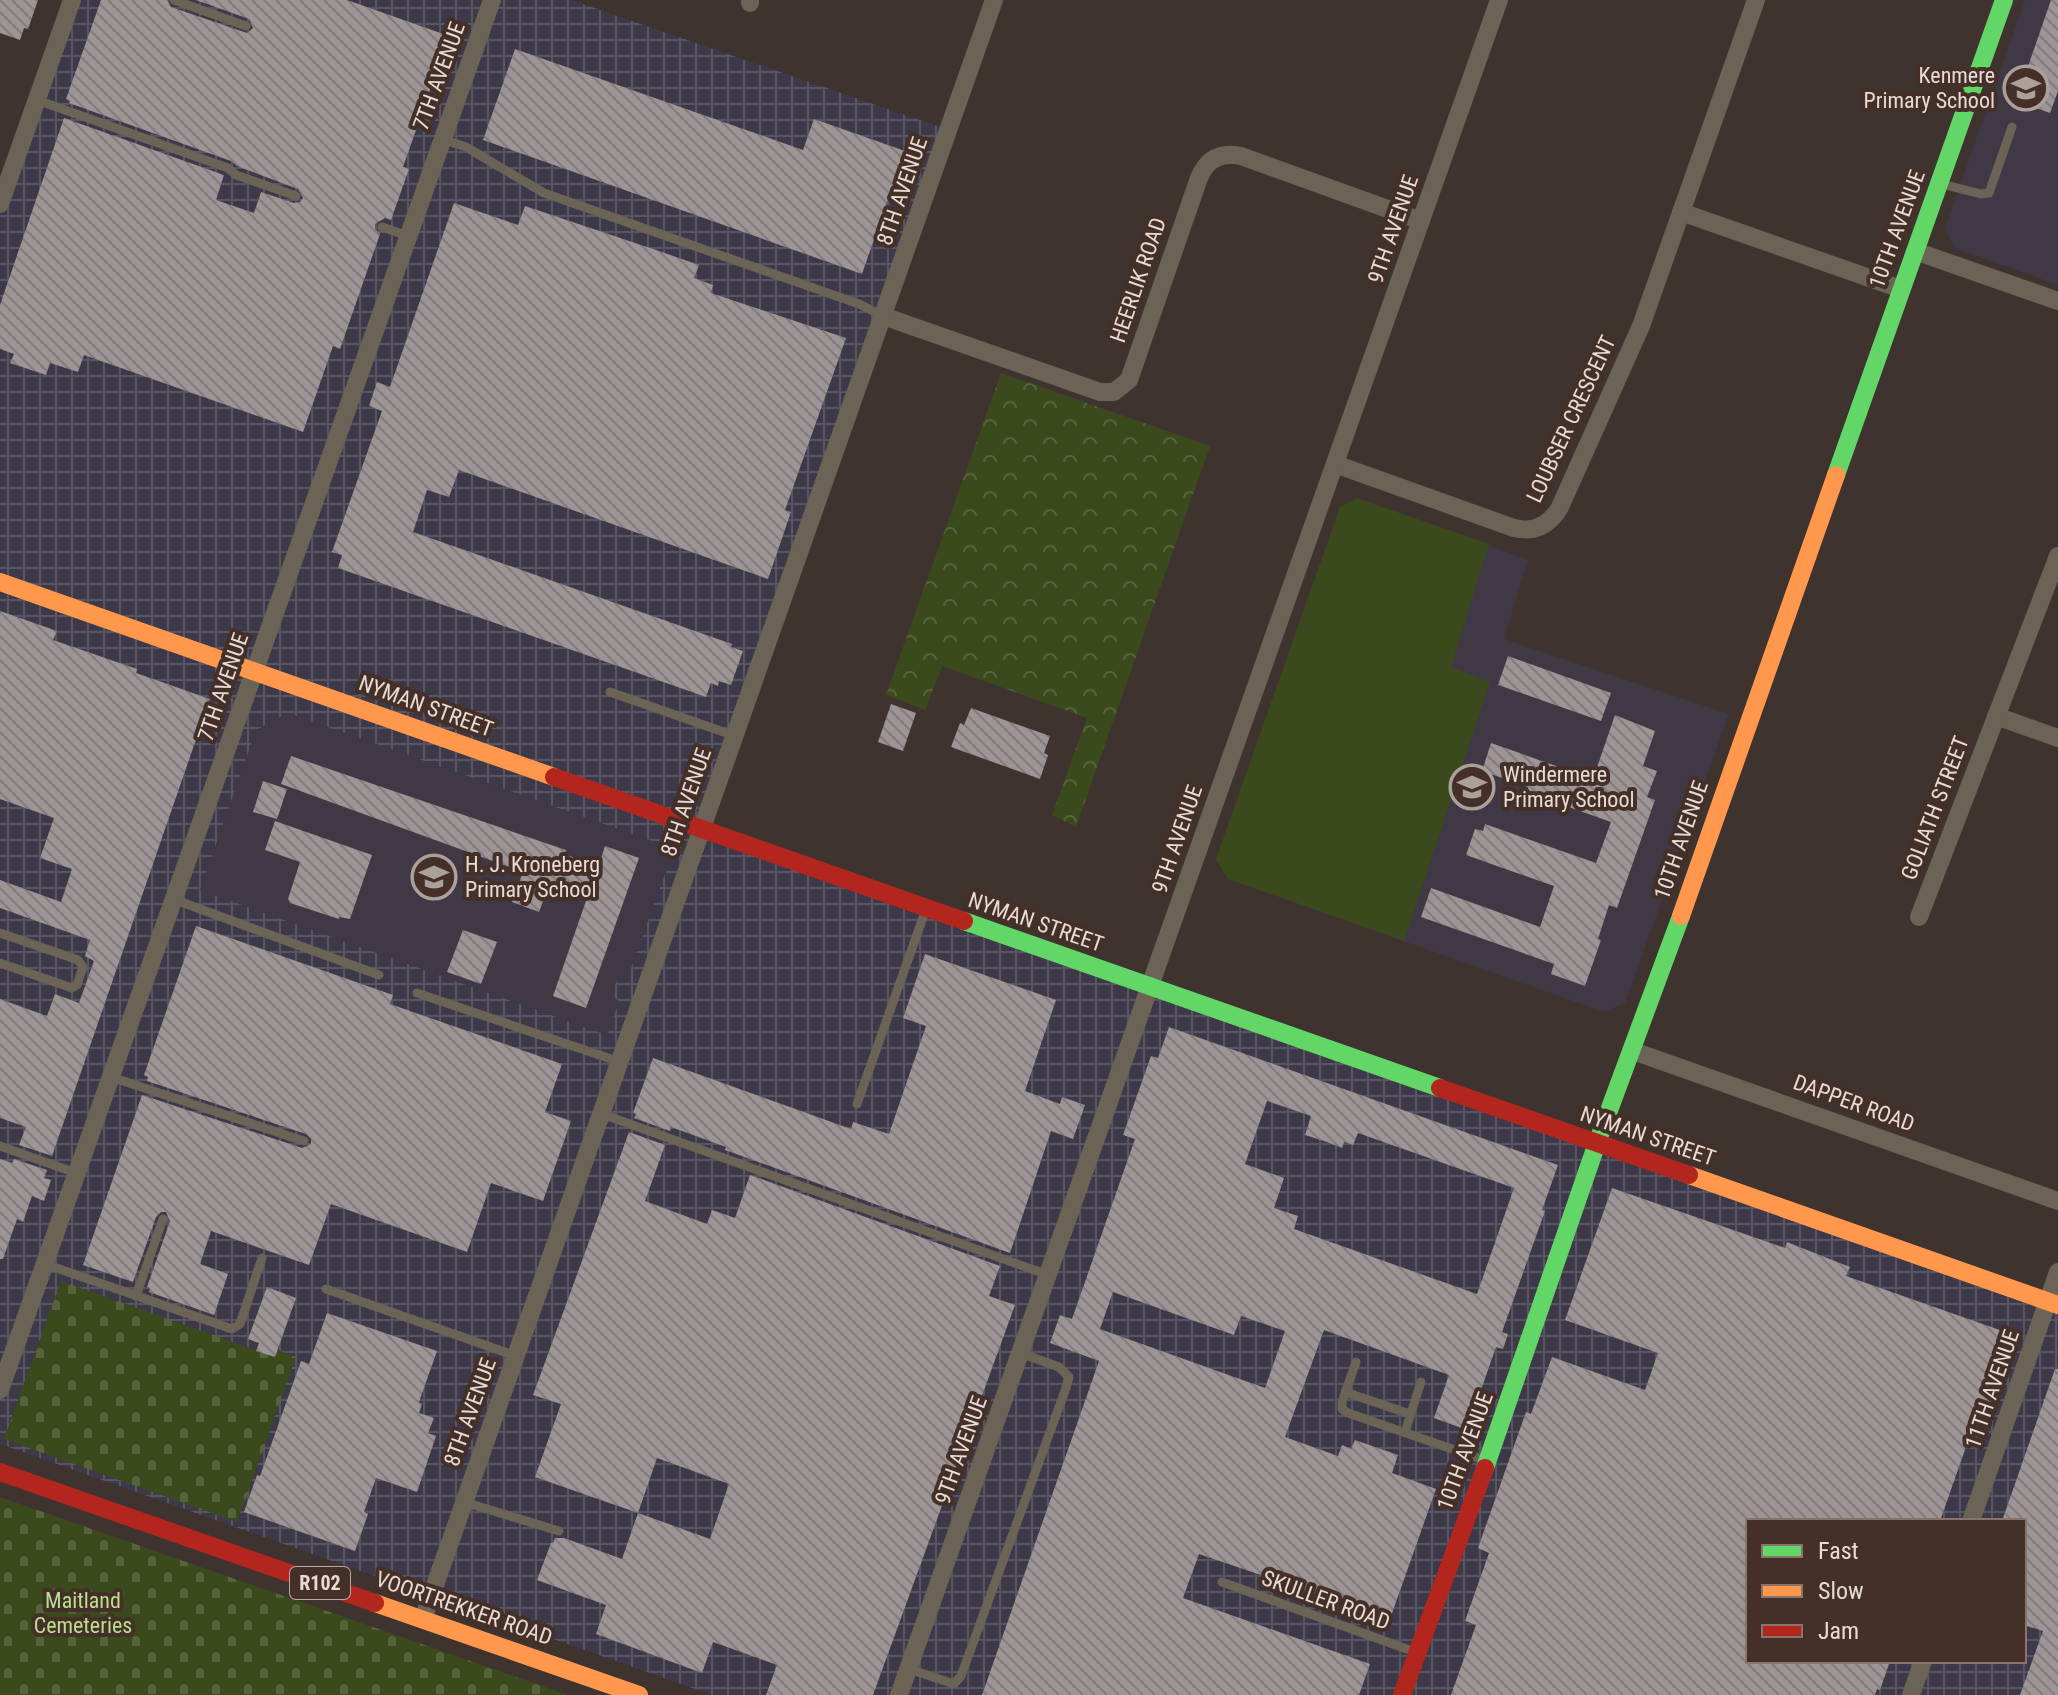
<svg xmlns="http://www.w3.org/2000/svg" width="2058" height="1695" viewBox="0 0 2058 1695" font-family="'Roboto Condensed',sans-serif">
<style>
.industrial{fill:url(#industrial-grid);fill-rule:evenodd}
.education{fill:#413845}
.cemetery{fill:url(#cemetery-stones)}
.park{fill:url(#park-crowns)}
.pitch{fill:#3a4a1c}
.building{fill:url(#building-back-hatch);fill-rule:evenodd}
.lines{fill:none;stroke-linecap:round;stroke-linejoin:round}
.lane{stroke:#6a6356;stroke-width:9}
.street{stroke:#6a6356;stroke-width:18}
.fast{stroke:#63d668;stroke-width:18}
.slow{stroke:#ff974d;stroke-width:18}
.jam{stroke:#b3261e;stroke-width:18}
.labels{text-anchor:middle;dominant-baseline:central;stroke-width:8;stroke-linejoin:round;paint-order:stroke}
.shield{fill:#443028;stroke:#b7a8a1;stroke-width:2}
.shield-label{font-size:20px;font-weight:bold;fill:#e8dbd5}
.poi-label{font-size:22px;fill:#e8dbd5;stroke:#443028;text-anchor:start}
.street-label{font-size:22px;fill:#e8dbd5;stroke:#443028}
.park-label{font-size:22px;fill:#badf8d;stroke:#443028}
</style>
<defs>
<pattern id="industrial-grid" width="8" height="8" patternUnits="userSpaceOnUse" patternTransform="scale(2)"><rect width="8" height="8" fill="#3e3948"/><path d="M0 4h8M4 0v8" fill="none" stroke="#5a5562"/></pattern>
<pattern id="cemetery-stones" width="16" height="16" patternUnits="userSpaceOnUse" patternTransform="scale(2)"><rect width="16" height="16" fill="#3a4a1c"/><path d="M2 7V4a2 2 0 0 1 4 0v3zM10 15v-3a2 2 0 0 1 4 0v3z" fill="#56643c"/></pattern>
<pattern id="park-crowns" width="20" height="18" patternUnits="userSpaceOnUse" patternTransform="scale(2)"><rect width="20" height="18" fill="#3a4a1c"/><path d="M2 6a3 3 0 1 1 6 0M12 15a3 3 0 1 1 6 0" fill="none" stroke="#56643c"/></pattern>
<pattern id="building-back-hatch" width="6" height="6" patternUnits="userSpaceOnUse" patternTransform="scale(2)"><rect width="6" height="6" fill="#9d9495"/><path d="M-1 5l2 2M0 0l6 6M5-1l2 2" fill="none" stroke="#837b7c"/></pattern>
</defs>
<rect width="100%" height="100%" fill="#3e332e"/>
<!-- industrial -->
<path class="industrial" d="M 72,0 L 571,0 L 949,130 L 702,830 L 2058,1305 L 2058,1695 L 712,1695 L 0,1444 L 0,204 ZM 1748,1521 L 2024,1521 L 2024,1661 L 1748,1661 Z"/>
<!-- education -->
<g class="education">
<polygon points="2025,0 2058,0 2058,285 1954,248 1945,228"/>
<polygon points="1357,498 1528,560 1504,639 1729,714 1625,1003 1604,1012 1228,879 1216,859 1340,507"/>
<polygon points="288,713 658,843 669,863 630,971 618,978 611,994 619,1002 607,1035 200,890 256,730"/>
</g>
<!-- cemetery -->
<g class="cemetery">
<polygon points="61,1281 275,1357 278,1350 296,1357 237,1522 4,1439"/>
<polygon points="0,1497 568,1695 0,1695"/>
</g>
<!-- park -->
<polygon class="park" points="1001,373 1210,446 1076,827 1052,815 1087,718 942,666 925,710 886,695"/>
<!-- pitch -->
<polygon class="pitch" points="1357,498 1489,544 1451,667 1490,682 1404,941 1228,879 1216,859 1340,507"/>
<!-- building -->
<g class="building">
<polygon points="0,0 38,0 28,29 24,28 20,40 0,33"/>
<polygon points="101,0 167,0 171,7 247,33 253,28 249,19 196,0 347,0 449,36 403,167 409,169 391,220 385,218 375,224 375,229 380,234 340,349 333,346 303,432 84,355 78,372 50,363 46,375 10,363 14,354 0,349 0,305 64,118 224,175 216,200 254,213 261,192 294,203 300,202 303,198 298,189 237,166 231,161 69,103 70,101 66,99"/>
<polygon points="2051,0 2058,0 2058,91 2050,113 2016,101"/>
<polygon points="515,49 803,150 814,119 905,151 862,274 483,140"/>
<polygon points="454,203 518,225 525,206 656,250 699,265 694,278 713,285 711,293 846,338 785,510 791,512 768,579 459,470 449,497 427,490 413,532 732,644 731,647 743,651 731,685 719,681 718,686 711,683 706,697 338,568 342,555 332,552 382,411 369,406 377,382 390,387"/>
<polygon points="0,611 57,631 53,640 137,669 136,673 210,699 52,1156 19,1145 26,1127 0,1118 0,999 47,1016 55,994 79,1003 94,961 85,956 90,940 0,908 0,880 61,902 72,869 40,858 54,818 0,799"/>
<polygon points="1508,656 1611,693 1601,721 1498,685"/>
<polygon points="891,704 916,713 903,751 878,742"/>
<polygon points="971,708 1050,736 1044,753 1048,755 1040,779 951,747 960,723 964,725"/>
<polygon points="1615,715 1655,731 1643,766 1657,771 1647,797 1655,800 1617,908 1609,905 1598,939 1601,940 1585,986 1551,974 1554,964 1421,917 1431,888 1540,927 1554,886 1466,855 1475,829 1483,831 1485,824 1596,863 1611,822 1535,795 1527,790 1528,787 1482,771 1491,743 1593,779"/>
<polygon points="291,756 566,850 565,854 598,867 605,846 639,858 586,1008 553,996 587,898 549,885 539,912 512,902 523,872 281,784"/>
<polygon points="263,781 287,789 277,819 253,812"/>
<polygon points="275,821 372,855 350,919 339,917 339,919 290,903 288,899 300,862 265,850"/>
<polygon points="196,926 393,995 390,1004 562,1064 545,1112 571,1121 543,1201 491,1183 467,1252 331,1204 309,1265 211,1231 200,1264 228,1274 214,1315 149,1292 150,1288 147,1287 170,1221 166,1212 161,1212 156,1217 133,1282 83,1265 142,1095 302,1148 311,1144 311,1139 306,1134 147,1081 148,1077 144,1075"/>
<polygon points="463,930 497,942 481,984 447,972"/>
<polygon points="925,954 1056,1000 1025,1091 1060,1104 1062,1097 1085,1105 1073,1139 1051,1131 1010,1253 725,1150 726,1147 671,1127 670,1131 634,1118 636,1114 633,1113 653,1058 851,1129 853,1122 889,1134 926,1026 903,1018"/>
<path d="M 1169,1027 L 1558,1165 L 1542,1210 L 1545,1211 L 1502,1332 L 1508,1334 L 1503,1349 L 1496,1347 L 1467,1430 L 1434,1418 L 1449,1375 L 1324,1330 L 1285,1437 L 1338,1456 L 1342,1445 L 1351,1449 L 1355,1440 L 1398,1455 L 1392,1473 L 1436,1489 L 1390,1619 L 1199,1554 L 1183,1598 L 1370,1664 L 1359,1695 L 982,1695 L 1099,1361 L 1050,1343 L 1060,1315 L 1072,1319 L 1135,1139 L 1123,1135 L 1151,1056 L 1158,1058 ZM 1267,1101 L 1311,1116 L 1305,1135 L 1327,1142 L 1342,1148 L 1344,1142 L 1353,1145 L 1358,1133 L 1514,1188 L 1477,1294 L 1294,1229 L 1298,1216 L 1274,1208 L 1284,1178 L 1245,1164 ZM 1113,1292 L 1234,1335 L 1241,1316 L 1285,1331 L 1265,1388 L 1100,1329 Z"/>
<path d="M 629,1132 L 665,1145 L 645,1201 L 707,1224 L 712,1210 L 735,1218 L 750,1175 L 1000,1266 L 989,1296 L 1015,1305 L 873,1695 L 766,1695 L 777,1665 L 713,1642 L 702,1673 L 596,1634 L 606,1605 L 537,1580 L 551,1543 L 553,1543 L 555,1538 L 564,1538 L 622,1559 L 638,1513 L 535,1477 L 561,1404 L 533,1395 ZM 657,1458 L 729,1484 L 710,1539 L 638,1513 Z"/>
<polygon points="0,1159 12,1163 14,1159 47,1170 44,1178 51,1180 44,1201 32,1196 23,1222 17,1219 3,1259 0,1259"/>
<polygon points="1612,1188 1785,1248 1787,1242 1812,1252 1850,1267 1846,1276 2014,1335 1989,1407 1981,1404 1940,1521 1748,1521 1748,1661 1890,1661 1880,1690 1877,1689 1875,1695 1451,1695 1476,1625 1465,1621 1489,1553 1478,1548 1526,1412 1531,1414 1552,1357 1645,1390 1658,1353 1565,1320"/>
<polygon points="267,1287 296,1298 275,1357 256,1351 259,1343 248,1339"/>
<polygon points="327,1313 437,1351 419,1402 422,1404 419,1413 434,1418 428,1433 436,1436 417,1492 376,1478 364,1512 368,1514 355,1551 244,1512 257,1475 260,1476 301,1361 309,1364"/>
<polygon points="2055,1369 2058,1369 2058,1695 2020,1695 2043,1631 2024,1625 2024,1521 2002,1521"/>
</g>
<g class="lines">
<!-- lane -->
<g class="lane">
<polyline points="174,0 246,26"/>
<polyline points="37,100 228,168 236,175 296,196"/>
<polyline points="442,139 466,147 544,193 859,304 883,316"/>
<polyline points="1942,184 1981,194 1989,193 2012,127"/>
<polyline points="382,227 408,236"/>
<polyline points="610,692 735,736"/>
<polyline points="173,899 379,975"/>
<polyline points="0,933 78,960 83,967 77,985 72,988 0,963"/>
<polyline points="417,993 620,1062"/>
<polyline points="111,1077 304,1141"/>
<polyline points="857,1104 926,909"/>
<polyline points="602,1114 1048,1275"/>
<polyline points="0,1146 76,1173"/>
<polyline points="45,1264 232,1329 240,1324 262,1258"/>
<polyline points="326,1289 516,1356"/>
<polyline points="136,1296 163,1219"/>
<polyline points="1356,1362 1342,1402 1342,1409 1348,1413 1484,1460"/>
<polyline points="1345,1392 1410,1414"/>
<polyline points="1405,1432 1421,1382"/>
<polyline points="464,1502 559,1531"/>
<polyline points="1222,1582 1415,1652"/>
<polyline points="909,1669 954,1684 961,1676 1066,1388 1069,1377 1059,1367 1020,1353"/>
</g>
<!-- street -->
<g class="street">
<polyline points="750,3 750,0"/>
<polyline points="0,204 72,0"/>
<polyline points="1681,212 1901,289"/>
<polyline points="1915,251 2058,301"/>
<path d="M 883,316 L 1100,392 L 1114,392 L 1129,380 L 1199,178 C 1207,159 1221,152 1241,156 L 1421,221"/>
<path d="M 1335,464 L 1514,528 C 1535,533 1550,525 1560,507 L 1641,326 L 1756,0"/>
<polyline points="1996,716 2058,738"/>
<polyline points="1919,917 2058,556"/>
<polyline points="1633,1051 2058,1201"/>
<polyline points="0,1390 492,0"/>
<polyline points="1971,1521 2058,1272"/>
<polyline points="423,1619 994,0"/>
<polyline points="899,1695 1499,0"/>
<polyline points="1911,1695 1923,1661"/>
</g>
<!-- fast -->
<g class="fast">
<polyline points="1836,475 2004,0"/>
<polyline points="964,921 1440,1088"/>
<polyline points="1485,1468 1597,1143 1681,916"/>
</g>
<!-- slow -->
<g class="slow">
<polyline points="0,582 554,777"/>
<polyline points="1681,916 1836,475"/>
<polyline points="1689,1175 2058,1305"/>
<polyline points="375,1603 639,1695"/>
</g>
<!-- jam -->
<g class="jam">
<polyline points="554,777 964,921"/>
<polyline points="1440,1088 1689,1175"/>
<polyline points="0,1472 375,1603"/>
<polyline points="1402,1695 1485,1468"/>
</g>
</g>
<!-- icons -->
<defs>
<g id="school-ring" transform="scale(2.3)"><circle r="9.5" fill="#443028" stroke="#aca09b" stroke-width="1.5"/><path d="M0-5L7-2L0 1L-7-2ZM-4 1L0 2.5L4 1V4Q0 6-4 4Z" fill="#aca09b"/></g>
</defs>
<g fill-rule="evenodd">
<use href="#school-ring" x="2026" y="88"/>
<use href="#school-ring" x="1472" y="787"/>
<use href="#school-ring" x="434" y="877"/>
</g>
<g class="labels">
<!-- shield labels -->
<rect class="shield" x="290" y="1567" width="60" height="32" rx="6"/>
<g class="shield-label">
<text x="320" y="1583">R102</text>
</g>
<!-- poi labels -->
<g class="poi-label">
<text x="1995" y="75" text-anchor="end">Kenmere<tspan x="1995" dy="25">Primary School</tspan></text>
<text x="1503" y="774">Windermere<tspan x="1503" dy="25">Primary School</tspan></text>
<text x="465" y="864">H. J. Kroneberg<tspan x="465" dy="25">Primary School</tspan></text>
</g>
<!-- street labels -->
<g class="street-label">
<text transform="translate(439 76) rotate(-70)">7TH AVENUE</text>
<text transform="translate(902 191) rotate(-71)">8TH AVENUE</text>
<text transform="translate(1393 229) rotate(-71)">9TH AVENUE</text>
<text transform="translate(1897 229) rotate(-70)">10TH AVENUE</text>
<text transform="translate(1138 280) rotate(-71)">HEERLIK ROAD</text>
<text transform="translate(1571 419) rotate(-65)">LOUBSER CRESCENT</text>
<text transform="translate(223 687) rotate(-71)">7TH AVENUE</text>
<text transform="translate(426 706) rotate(20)">NYMAN STREET</text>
<text transform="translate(686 802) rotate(-71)">8TH AVENUE</text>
<text transform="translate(1935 808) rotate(-69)">GOLIATH STREET</text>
<text transform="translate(1177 839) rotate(-71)">9TH AVENUE</text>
<text transform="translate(1681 840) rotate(-71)">10TH AVENUE</text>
<text transform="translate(1036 922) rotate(19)">NYMAN STREET</text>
<text transform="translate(1854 1103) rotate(20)">DAPPER ROAD</text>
<text transform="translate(1648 1136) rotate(19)">NYMAN STREET</text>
<text transform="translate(1992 1389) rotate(-71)">11TH AVENUE</text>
<text transform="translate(470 1412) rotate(-70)">8TH AVENUE</text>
<text transform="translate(961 1450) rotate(-70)">9TH AVENUE</text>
<text transform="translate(1465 1451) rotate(-70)">10TH AVENUE</text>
<text transform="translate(1326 1600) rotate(20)">SKULLER ROAD</text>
<text transform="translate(464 1608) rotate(19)">VOORTREKKER ROAD</text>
</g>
<!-- park labels -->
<g class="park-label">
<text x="83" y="1600">Maitland<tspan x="83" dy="25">Cemeteries</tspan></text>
</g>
</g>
<!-- legend -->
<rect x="1746" y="1519" width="280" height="144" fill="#443028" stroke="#86746d" stroke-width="2"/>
<rect x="1762" y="1545" width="40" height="12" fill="#63d668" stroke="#86746d" stroke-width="2"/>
<text x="1818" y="1559" font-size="24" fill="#e8dbd5">Fast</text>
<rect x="1762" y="1585" width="40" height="12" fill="#ff974d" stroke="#86746d" stroke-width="2"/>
<text x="1818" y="1599" font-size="24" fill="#e8dbd5">Slow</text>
<rect x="1762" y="1625" width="40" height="12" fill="#b3261e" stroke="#86746d" stroke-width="2"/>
<text x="1818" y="1639" font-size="24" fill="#e8dbd5">Jam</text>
</svg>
